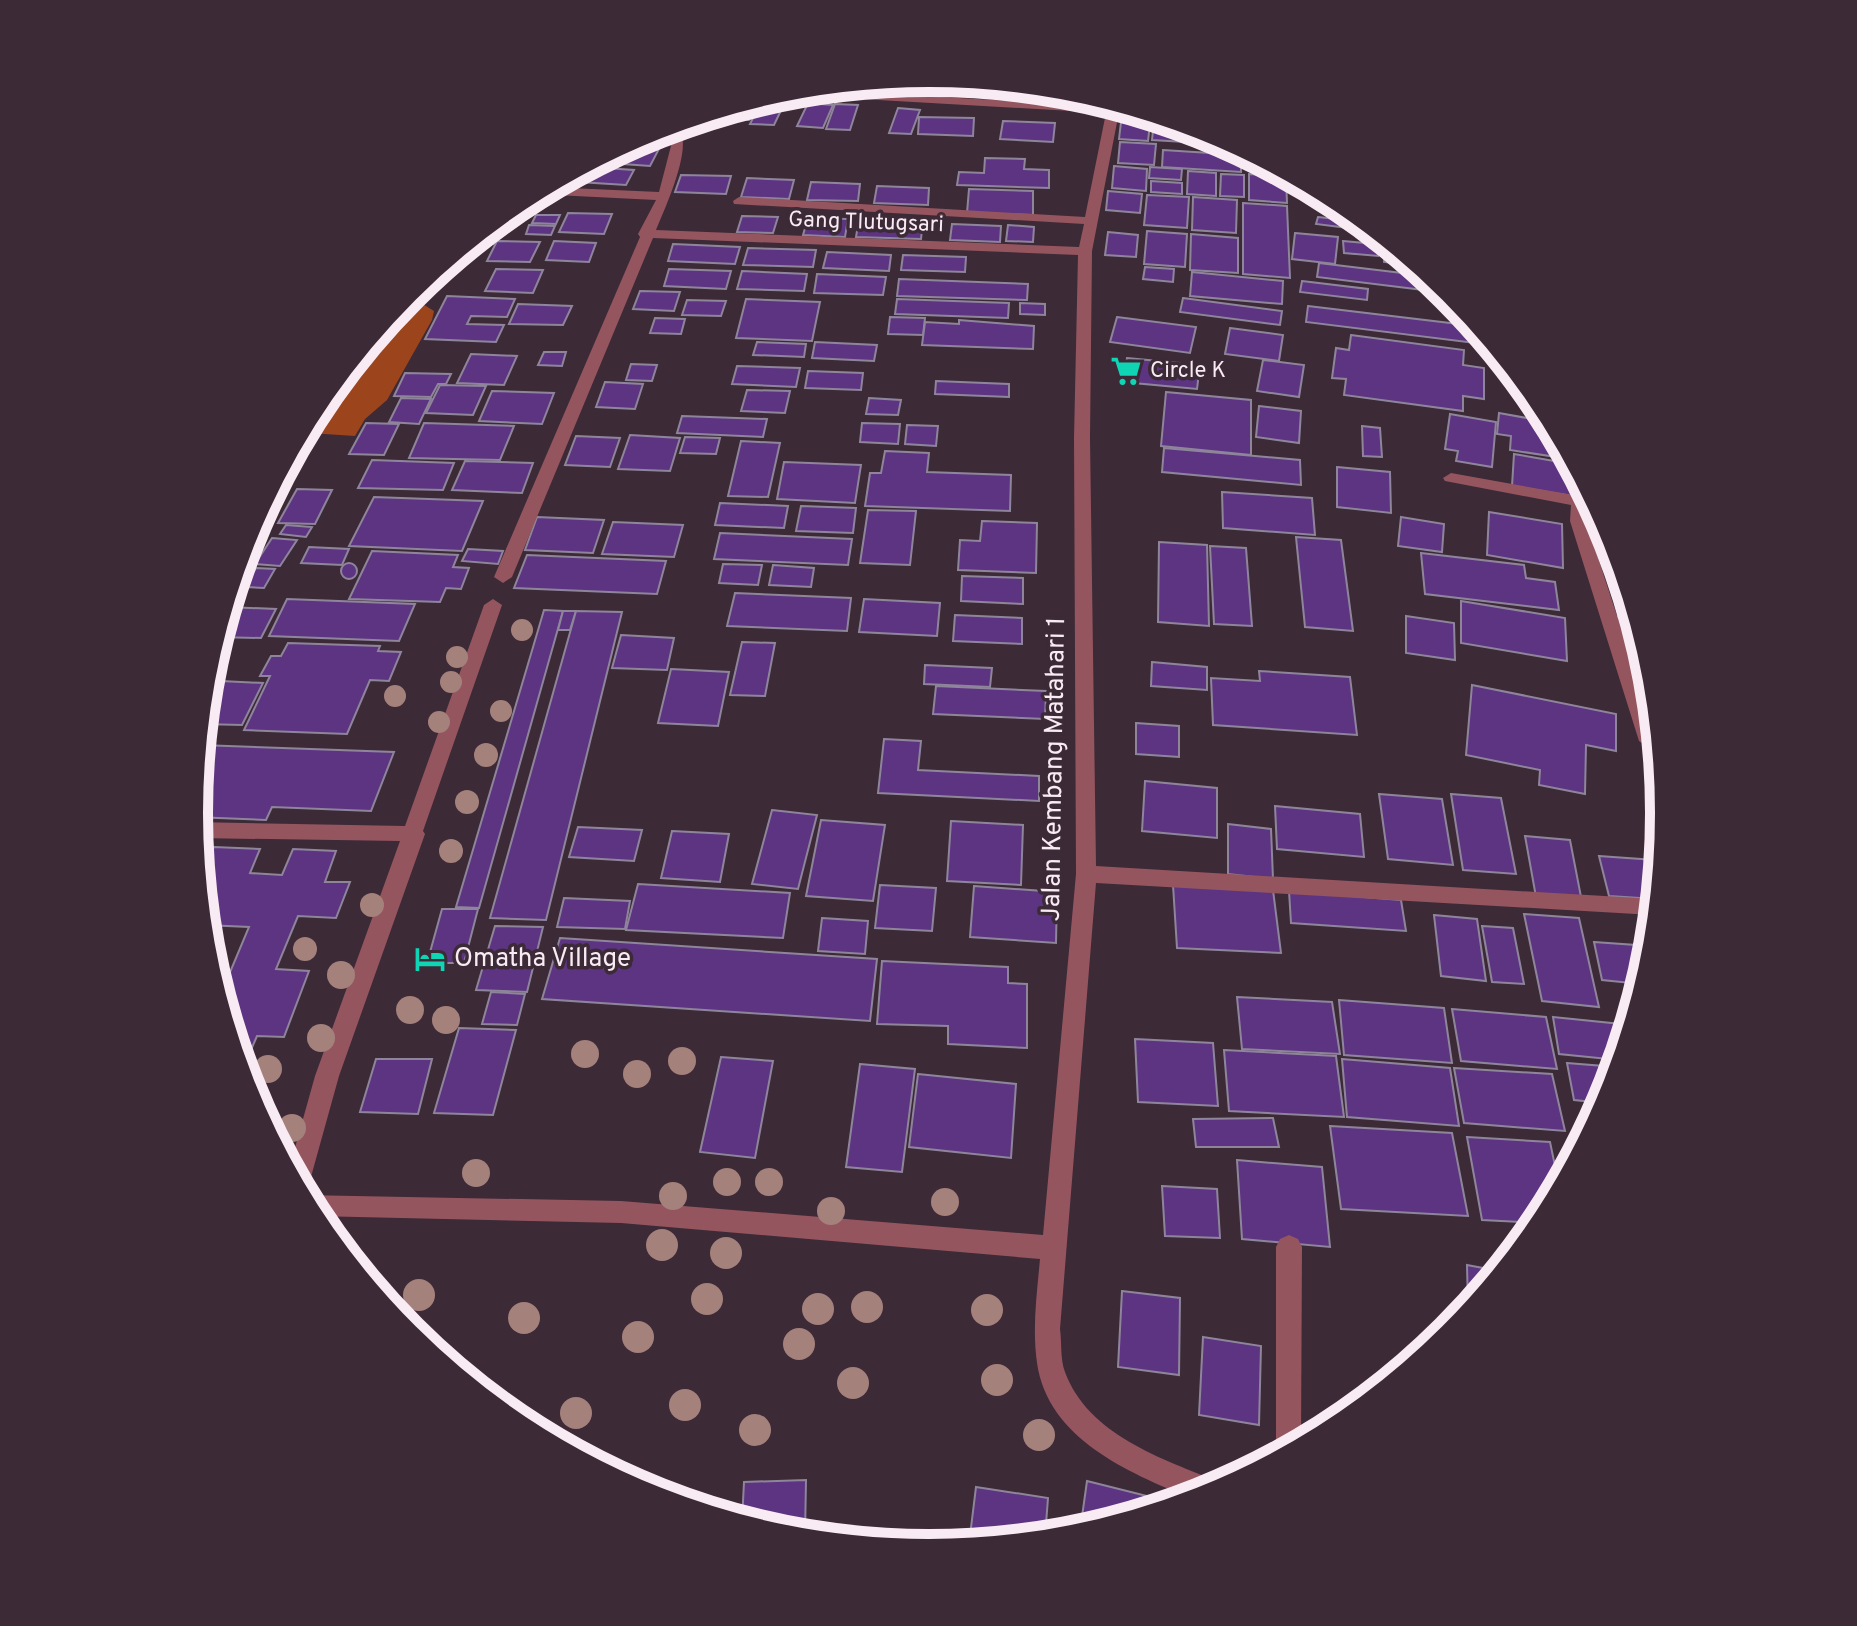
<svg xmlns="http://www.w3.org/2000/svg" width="1857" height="1626" viewBox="0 0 1857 1626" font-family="Overpass,sans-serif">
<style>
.forest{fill:#9c451d}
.building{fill:#5d3482;stroke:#8e859b;stroke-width:2}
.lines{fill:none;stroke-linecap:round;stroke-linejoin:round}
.street{fill:#94555f;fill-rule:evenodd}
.tree{fill:#a5817c}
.labels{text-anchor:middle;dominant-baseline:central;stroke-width:7;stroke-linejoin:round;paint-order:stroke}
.far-street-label{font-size:22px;fill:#f8ebf3;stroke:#3c2a37}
.far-poi-label{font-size:22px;fill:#f8ebf3;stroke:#3c2a37;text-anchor:start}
.street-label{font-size:26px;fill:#f8ebf3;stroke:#3c2a37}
.poi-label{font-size:26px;fill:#f8ebf3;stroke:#3c2a37;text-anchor:start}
.rim{fill:none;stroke:#f8ebf3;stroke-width:10}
</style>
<rect width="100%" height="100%" fill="#3c2a37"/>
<!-- forest -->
<polygon class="forest" points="408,295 434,311 432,320 387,400 365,419 355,436 309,433 300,436 318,404"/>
<!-- building -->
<g class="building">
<polygon points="761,102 784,104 774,125 750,124"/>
<polygon points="808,103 833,105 823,128 797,126"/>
<polygon points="835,104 858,105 850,130 826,129"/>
<polygon points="740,106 739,108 754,110 749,120 706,116"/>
<polygon points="898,108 920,110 911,134 889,133"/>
<polygon points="919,117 974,118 973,136 918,134"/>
<polygon points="1003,121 1055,123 1053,142 1000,139"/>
<polygon points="1154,121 1210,134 1219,139 1219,144 1152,140"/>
<polygon points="1121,122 1150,124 1148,141 1119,139"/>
<polygon points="1120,142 1156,144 1154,165 1118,163"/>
<polygon points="626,145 660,147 650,166 609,163 617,150"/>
<polygon points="1163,150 1241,155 1241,172 1162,167"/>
<polygon points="985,158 1025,159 1024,169 1049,170 1049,188 957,185 959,172 984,173"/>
<polygon points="1114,166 1147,169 1146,191 1112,188"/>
<polygon points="588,167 634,170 626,185 579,182"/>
<polygon points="1150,167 1182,169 1181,180 1149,178"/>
<polygon points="1188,171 1216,173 1216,196 1187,194"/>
<polygon points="1221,174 1244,175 1244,197 1220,196"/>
<polygon points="1249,174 1286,177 1287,203 1249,200"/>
<polygon points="681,175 731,176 726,194 675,192"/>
<polygon points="747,178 794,180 789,199 741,197"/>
<polygon points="1151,181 1182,183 1182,194 1151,192"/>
<polygon points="811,182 860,184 858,201 807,200"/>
<polygon points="877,186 929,188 928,205 874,203"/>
<polygon points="969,189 1033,191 1033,215 967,213"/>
<polygon points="1108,191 1142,194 1140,213 1106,210"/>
<polygon points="1147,195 1189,197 1187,228 1144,225"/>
<polygon points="1193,197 1237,200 1236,233 1192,230"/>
<polygon points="1243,203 1287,206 1290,278 1243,274"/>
<polygon points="568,213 612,214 604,234 559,232"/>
<polygon points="536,215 560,215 556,224 532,223"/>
<polygon points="742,216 778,217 773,233 737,232"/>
<polygon points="1318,217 1362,222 1372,231 1316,224"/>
<polygon points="808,218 848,219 845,237 803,235"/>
<polygon points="859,219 923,221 921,239 856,237"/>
<polygon points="952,224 1001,226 1000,242 950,240"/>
<polygon points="529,225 555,226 551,235 526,234"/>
<polygon points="1008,225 1034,227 1033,242 1006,241"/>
<polygon points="1147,231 1187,234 1185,267 1144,264"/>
<polygon points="1108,232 1138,235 1136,257 1105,255"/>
<polygon points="1295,233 1338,237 1335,264 1292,259"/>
<polygon points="482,234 498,234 493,244 470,243"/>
<polygon points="1191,234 1238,238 1238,273 1190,270"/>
<polygon points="497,241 540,242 530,262 487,261"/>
<polygon points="554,241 596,243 589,262 546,260"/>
<polygon points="1343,241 1376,244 1378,256 1344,253"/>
<polygon points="673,244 740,247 735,264 668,261"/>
<polygon points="1385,246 1392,247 1415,266 1384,262"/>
<polygon points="748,248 816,250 813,267 743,265"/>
<polygon points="460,251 445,280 426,279"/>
<polygon points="827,252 891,255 889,271 823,268"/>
<polygon points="903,255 966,257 965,272 901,270"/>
<polygon points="1319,263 1427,276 1448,293 1317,277"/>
<polygon points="1145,267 1174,269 1173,282 1143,279"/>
<polygon points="496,269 543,270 533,293 485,291"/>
<polygon points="669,269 731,271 726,289 664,286"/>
<polygon points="742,271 807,274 804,291 737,289"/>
<polygon points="1192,272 1283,281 1282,304 1190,296"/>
<polygon points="817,274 886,277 883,295 814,293"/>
<polygon points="899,279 1028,284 1027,300 897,296"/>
<polygon points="1302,281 1368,289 1367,300 1300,292"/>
<polygon points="640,291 680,292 674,311 633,309"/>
<polygon points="447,296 515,299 507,317 471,316 467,324 504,325 496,342 425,339"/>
<polygon points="1183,298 1282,311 1280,325 1180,312"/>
<polygon points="746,299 820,302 812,341 736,338"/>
<polygon points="897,299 1009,303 1008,318 895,314"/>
<polygon points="687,300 726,301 721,316 682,315"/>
<polygon points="1020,303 1045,304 1045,315 1020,314"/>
<polygon points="518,304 572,306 563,325 509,324"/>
<polygon points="1308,306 1475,326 1491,345 1306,322"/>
<polygon points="890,317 925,318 923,335 888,334"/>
<polygon points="1117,317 1196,327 1190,353 1110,342"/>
<polygon points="655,318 685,319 681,334 650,333"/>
<polygon points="959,320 1034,326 1033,349 922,345 925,322 959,324"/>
<polygon points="1230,328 1283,335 1279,361 1225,354"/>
<polygon points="1351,335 1464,350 1463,365 1484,368 1484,399 1463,396 1463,411 1344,395 1346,379 1332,378 1336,348 1349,350"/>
<polygon points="757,342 806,344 804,357 753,355"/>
<polygon points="815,342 877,345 874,361 812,358"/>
<polygon points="544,352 566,352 562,366 538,365"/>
<polygon points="471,354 517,356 504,385 457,383"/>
<polygon points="1127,358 1200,365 1197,389 1123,382"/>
<polygon points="1263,360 1304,365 1299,397 1257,391"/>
<polygon points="631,364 657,365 652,381 626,380"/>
<polygon points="737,366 800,368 796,387 732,384"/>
<polygon points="808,371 863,373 861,390 805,388"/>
<polygon points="405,373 451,374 446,384 438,384 431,397 394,396"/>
<polygon points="936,381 1009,384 1009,397 935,394"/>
<polygon points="605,382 643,384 635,409 596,407"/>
<polygon points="440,385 486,386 473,415 426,413"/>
<polygon points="747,390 790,391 785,413 741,411"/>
<polygon points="492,391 554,393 542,424 479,421"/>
<polygon points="1166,392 1251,400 1251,455 1161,446"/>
<polygon points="401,398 431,399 419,424 389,422"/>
<polygon points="869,398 901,400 898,415 866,414"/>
<polygon points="1259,406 1301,411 1299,443 1256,437"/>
<polygon points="1499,413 1549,422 1569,459 1510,450 1511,436 1497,434"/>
<polygon points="1450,414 1496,422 1492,467 1456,461 1458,451 1445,449"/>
<polygon points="682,416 767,419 763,437 677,433"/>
<polygon points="366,423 399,424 384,455 349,454"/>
<polygon points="424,423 514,426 500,460 409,458"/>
<polygon points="862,423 900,424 898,444 860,442"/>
<polygon points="907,425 938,426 936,446 905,444"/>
<polygon points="1362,426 1380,428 1382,457 1363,456"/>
<polygon points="630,435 680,438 670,471 618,469"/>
<polygon points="576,436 620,438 610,467 565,465"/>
<polygon points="685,437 720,438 716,454 680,453"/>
<polygon points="741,441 780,443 768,497 728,496"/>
<polygon points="1164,448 1300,460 1301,485 1162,472"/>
<polygon points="885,451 929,453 927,472 1011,475 1010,511 865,506 870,473 881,473"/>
<polygon points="1514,454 1571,464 1590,499 1512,486"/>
<polygon points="372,460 454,463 443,490 358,488"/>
<polygon points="465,461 533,463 522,493 452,490"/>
<polygon points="784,462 861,465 855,503 777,499"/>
<polygon points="1337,467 1390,472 1391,513 1337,507"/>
<polygon points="297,489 332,490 315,524 278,523"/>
<polygon points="1222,492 1312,498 1315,535 1223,528"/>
<polygon points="374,497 483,501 462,551 349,546"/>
<polygon points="720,503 788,506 784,528 715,525"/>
<polygon points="801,506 856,508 853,533 796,531"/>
<polygon points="868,510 916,511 910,565 860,563"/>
<polygon points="1489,512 1562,524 1563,568 1487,555"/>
<polygon points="537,517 604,520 593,553 525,550"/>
<polygon points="1401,517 1444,524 1442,552 1398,546"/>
<polygon points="982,521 1037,523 1036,573 958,570 960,540 980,541"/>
<polygon points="613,522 683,525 674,557 602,554"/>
<polygon points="286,525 312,527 306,537 280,534"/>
<polygon points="720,533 852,539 848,565 714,559"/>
<polygon points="1296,537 1341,540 1353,631 1305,627"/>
<polygon points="272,538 297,540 280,566 255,564"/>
<polygon points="1159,542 1207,545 1209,626 1158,622"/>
<polygon points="1210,546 1246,548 1252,626 1214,624"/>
<polygon points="309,547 349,549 342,565 301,563"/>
<polygon points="468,549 503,551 498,564 462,561"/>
<polygon points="372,551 458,555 453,567 469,568 461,589 446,588 440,602 349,599"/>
<polygon points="1421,553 1524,565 1526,578 1555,582 1559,610 1425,594"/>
<polygon points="527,555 666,561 657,594 514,588"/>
<circle cx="349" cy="571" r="8"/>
<polygon points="723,564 762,565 758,585 719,583"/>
<polygon points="773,565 814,568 811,587 769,585"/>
<polygon points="256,568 275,569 264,588 245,587"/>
<polygon points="962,576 1023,578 1023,604 961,601"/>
<polygon points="735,593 851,598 847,631 727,626"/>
<polygon points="287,599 415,604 399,641 269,636"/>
<polygon points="864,599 940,603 937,636 859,632"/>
<polygon points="1461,601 1565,618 1567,661 1461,643"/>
<polygon points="227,607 276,609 261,638 217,637"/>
<polygon points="544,610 563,611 479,908 456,907"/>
<polygon points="563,611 576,611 570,630 558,630"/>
<polygon points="576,611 622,612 546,920 490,918"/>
<polygon points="955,615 1022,618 1022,644 953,641"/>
<polygon points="1406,616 1454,623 1455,660 1406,653"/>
<polygon points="1613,617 1634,618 1651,688 1640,688"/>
<polygon points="621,635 674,638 667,670 612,668"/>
<polygon points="742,642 775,643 765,696 730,695"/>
<polygon points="288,643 380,646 378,651 401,652 389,681 370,680 347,734 244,730 270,676 260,676 271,656 281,656"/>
<polygon points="1152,662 1207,667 1207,690 1151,686"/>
<polygon points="925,665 992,668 990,687 924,684"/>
<polygon points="671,669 729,672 718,726 658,723"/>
<polygon points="1259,671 1350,677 1357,735 1213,725 1211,678 1260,681"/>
<polygon points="221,681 263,683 242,725 202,724"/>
<polygon points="1472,685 1616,714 1616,751 1586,745 1585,794 1539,785 1540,770 1466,755"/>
<polygon points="936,686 1046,691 1045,719 933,714"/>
<polygon points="1136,723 1179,726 1179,757 1136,754"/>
<polygon points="884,739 921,741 918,770 1039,776 1039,801 878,793"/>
<polygon points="200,745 394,752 371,811 272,807 266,820 194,817"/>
<polygon points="1145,781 1217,788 1217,838 1142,831"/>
<polygon points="1379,794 1442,799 1453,865 1388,859"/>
<polygon points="1451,794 1501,798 1516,874 1463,870"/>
<polygon points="1275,806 1360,814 1364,857 1277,849"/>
<polygon points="772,810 817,815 798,889 752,884"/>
<polygon points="821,820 885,825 873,901 806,896"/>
<polygon points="951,821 1023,825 1021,885 947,881"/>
<polygon points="1228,824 1271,829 1273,879 1228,874"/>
<polygon points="578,827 642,830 634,861 569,857"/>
<polygon points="672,831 729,834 720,882 661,878"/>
<polygon points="1525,836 1570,840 1582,902 1536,897"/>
<polygon points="214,847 260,849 250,873 282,875 293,849 336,851 325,882 350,882 336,918 298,916 276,969 309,971 284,1037 257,1036 242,1071 220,996 249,927 205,925 199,872"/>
<polygon points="1599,856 1655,860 1658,871 1655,899 1609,896"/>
<polygon points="638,884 790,893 783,938 626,930"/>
<polygon points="880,885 936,888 932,931 875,928"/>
<polygon points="1173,885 1273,890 1281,953 1177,948"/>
<polygon points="974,886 1057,892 1056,943 970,937"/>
<polygon points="1289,891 1401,900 1406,931 1291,923"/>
<polygon points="564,898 630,901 625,929 557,927"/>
<polygon points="442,909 478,909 464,963 427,963"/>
<polygon points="1524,914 1579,918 1599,1007 1542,1001"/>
<polygon points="1434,915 1477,919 1486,981 1441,976"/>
<polygon points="822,918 868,921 865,954 818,951"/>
<polygon points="495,926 543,927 527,992 476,990"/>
<polygon points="1482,926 1513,928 1524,984 1492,982"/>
<polygon points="560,938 877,959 870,1021 542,999"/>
<polygon points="1594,942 1650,946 1641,984 1602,980"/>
<polygon points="882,961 1008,967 1008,983 1027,984 1027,1048 948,1044 948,1026 877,1024"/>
<polygon points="491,992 525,994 517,1025 482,1024"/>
<polygon points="1237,997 1332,1002 1340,1054 1242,1049"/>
<polygon points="1339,1000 1444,1008 1452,1063 1344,1055"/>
<polygon points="1452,1009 1546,1017 1557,1069 1461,1061"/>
<polygon points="1553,1017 1621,1024 1624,1039 1618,1060 1559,1054"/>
<polygon points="459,1028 516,1030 493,1115 434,1113"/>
<polygon points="1135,1039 1213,1043 1218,1106 1138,1102"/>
<polygon points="1224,1050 1336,1056 1344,1117 1229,1111"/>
<polygon points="721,1057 773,1061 755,1158 700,1152"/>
<polygon points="376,1059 432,1059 418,1114 360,1112"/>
<polygon points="1342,1059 1450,1068 1459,1126 1347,1117"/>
<polygon points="1567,1063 1616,1067 1603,1103 1574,1100"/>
<polygon points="860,1064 915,1069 902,1172 846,1167"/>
<polygon points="1454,1068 1552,1074 1565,1131 1464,1123"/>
<polygon points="918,1074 1016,1084 1011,1158 909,1147"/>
<polygon points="1273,1118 1279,1147 1196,1147 1193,1119"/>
<polygon points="1330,1126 1452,1133 1468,1216 1341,1209"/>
<polygon points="1467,1137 1550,1142 1559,1185 1538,1223 1482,1220"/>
<polygon points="1237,1160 1322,1167 1330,1247 1242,1239"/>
<polygon points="1162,1186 1217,1189 1220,1238 1165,1236"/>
<polygon points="1467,1265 1499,1271 1468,1308"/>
<polygon points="1122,1291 1180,1298 1179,1375 1118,1367"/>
<polygon points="1203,1337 1261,1346 1259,1425 1199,1415"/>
<polygon points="806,1480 805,1536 742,1521 744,1482"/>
<polygon points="1087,1481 1175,1503 1080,1531"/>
<polygon points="976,1487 1048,1498 1045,1537 969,1544"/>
</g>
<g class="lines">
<!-- street -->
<g class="street">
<path d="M 811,90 L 1108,106 L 1109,103 L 1120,107 L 1092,251 L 1090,438 L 1096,866 L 1655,899 L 1653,915 L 1096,883 L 1060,1329 C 1062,1343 1060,1359 1065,1372 C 1088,1435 1163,1459 1219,1482 L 1221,1486 L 1190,1498 C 1128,1472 1048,1439 1037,1363 C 1032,1328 1037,1293 1040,1259 L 621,1223 L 314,1216 L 303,1195 L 621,1201 L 1043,1235 L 1076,874 L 1074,438 L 1078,255 L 653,238 L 512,577 L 503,583 L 494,577 L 640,237 L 638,234 L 656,200 L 535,194 L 547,187 L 659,192 L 672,142 L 671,137 L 653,132 L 664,129 L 681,132 C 690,154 665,208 656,230 L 1079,247 L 1084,224 L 734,204 L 733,201 L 739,197 L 1085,217 L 1106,113 L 791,95 L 785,92 Z"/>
<polygon points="1451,473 1590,498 1595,509 1587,508 1586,521 1655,732 1656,746 1649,748 1639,741 1570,521 1571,505 1445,481 1443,478"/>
<polygon points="493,599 502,605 423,831 425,834 339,1076 309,1184 302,1193 289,1169 315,1076 400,841 196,838 194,822 405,826 484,605"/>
<polygon points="1289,1235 1298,1239 1302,1247 1301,1443 1276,1457 1276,1247 1280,1239"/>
</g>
</g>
<!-- trees -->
<g class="tree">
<circle cx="522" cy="630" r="11"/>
<circle cx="457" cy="657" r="11"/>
<circle cx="451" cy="682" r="11"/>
<circle cx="395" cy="696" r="11"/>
<circle cx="501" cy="711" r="11"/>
<circle cx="439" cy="722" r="11"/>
<circle cx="486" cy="755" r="12"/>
<circle cx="467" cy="802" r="12"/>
<circle cx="451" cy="851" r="12"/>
<circle cx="372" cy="905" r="12"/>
<circle cx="305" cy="949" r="12"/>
<circle cx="341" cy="975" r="14"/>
<circle cx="410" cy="1010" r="14"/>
<circle cx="446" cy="1020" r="14"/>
<circle cx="321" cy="1038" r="14"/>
<circle cx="585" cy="1054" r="14"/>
<circle cx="682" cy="1061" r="14"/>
<circle cx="268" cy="1069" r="14"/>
<circle cx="637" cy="1074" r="14"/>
<circle cx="292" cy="1128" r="14"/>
<circle cx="476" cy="1173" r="14"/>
<circle cx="727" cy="1182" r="14"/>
<circle cx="769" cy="1182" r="14"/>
<circle cx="673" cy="1196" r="14"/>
<circle cx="945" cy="1202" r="14"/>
<circle cx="831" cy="1211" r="14"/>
<circle cx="662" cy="1245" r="16"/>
<circle cx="726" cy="1253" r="16"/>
<circle cx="419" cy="1295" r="16"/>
<circle cx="707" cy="1299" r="16"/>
<circle cx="867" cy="1307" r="16"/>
<circle cx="818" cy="1309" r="16"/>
<circle cx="987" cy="1310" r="16"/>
<circle cx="524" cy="1318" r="16"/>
<circle cx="638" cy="1337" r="16"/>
<circle cx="799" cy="1344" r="16"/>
<circle cx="997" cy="1380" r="16"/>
<circle cx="853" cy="1383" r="16"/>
<circle cx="685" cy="1405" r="16"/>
<circle cx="576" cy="1413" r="16"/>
<circle cx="755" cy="1430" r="16"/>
<circle cx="1039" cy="1435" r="16"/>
</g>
<!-- icons -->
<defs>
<g id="supermarket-bare" transform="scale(2.4)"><path d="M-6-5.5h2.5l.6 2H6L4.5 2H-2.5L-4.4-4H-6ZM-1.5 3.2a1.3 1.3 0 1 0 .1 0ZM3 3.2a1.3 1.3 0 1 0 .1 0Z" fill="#10d5b4" stroke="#3c2a37" stroke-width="2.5" paint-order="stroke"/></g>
<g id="hotel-bare" transform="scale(2.4)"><path d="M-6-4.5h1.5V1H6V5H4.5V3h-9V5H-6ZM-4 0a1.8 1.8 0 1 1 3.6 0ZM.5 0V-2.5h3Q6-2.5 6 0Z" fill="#10d5b4" stroke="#3c2a37" stroke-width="2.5" paint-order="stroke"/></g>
</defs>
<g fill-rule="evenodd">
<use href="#supermarket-bare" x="1126" y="371"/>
<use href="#hotel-bare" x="430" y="959"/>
</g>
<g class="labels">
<!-- far-street labels -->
<g class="far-street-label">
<text transform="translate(866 223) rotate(2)">Gang Tlutugsari</text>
</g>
<!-- far-poi labels -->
<g class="far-poi-label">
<text x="1150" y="371">Circle K</text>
</g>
<!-- street labels -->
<g class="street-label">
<text transform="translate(1055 769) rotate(-89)">Jalan Kembang Matahari 1</text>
</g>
<!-- poi labels -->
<g class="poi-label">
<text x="454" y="959">Omatha Village</text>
</g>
</g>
<!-- crop -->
<path d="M0 0H1857V1626H0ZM208 813a721 721 0 1 1 1442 0a721 721 0 1 1-1442 0Z" fill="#3c2a37" fill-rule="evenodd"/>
<path class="rim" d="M208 813a721 721 0 1 1 1442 0a721 721 0 1 1-1442 0Z"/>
</svg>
